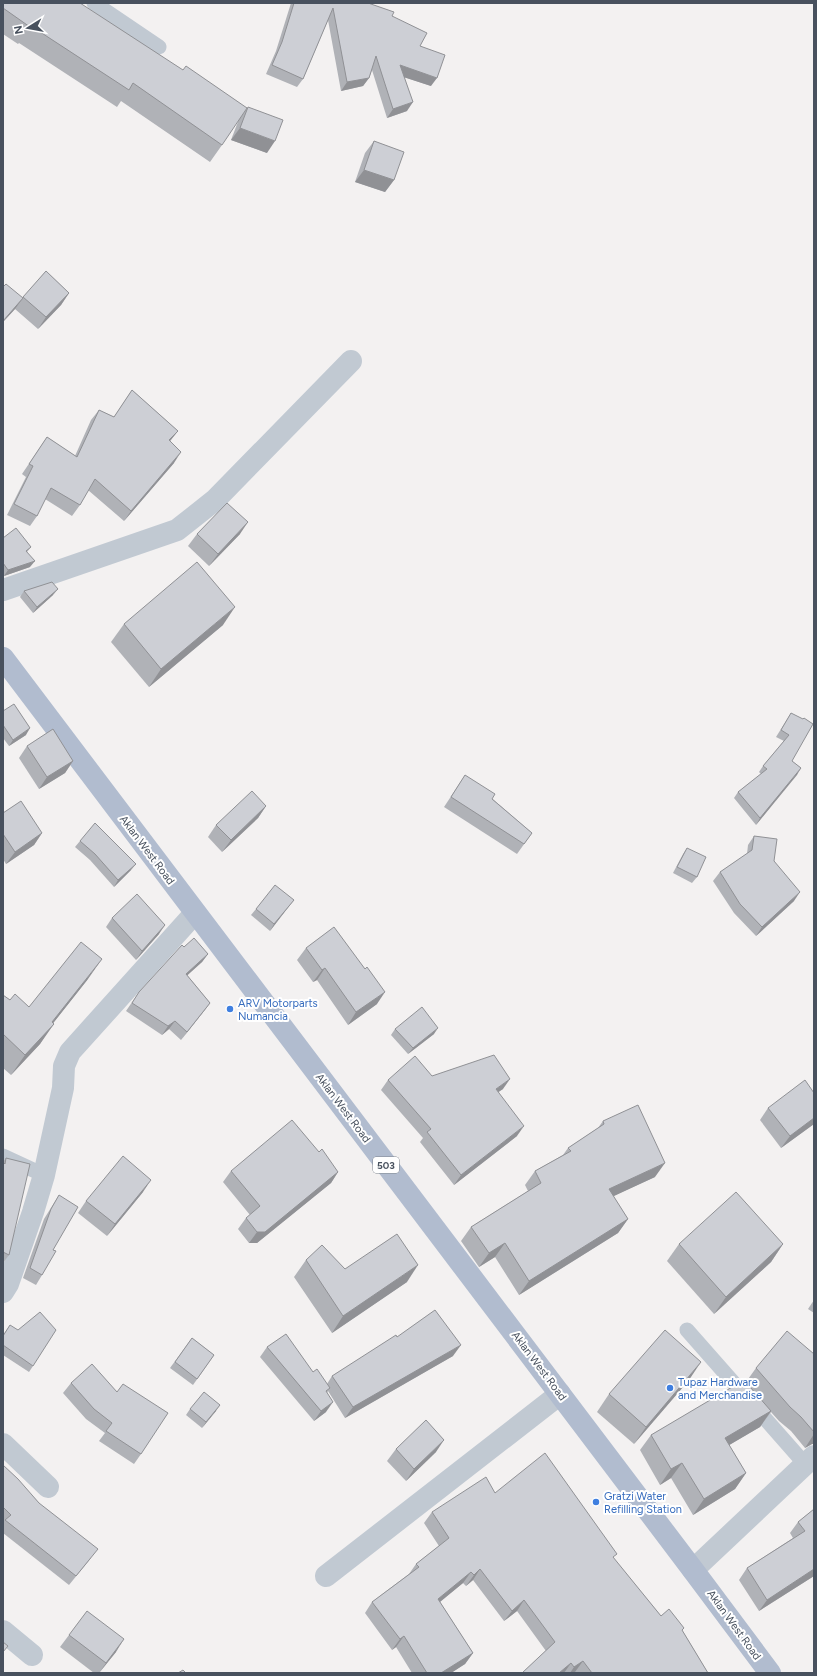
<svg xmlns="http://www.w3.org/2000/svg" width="817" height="1676" viewBox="0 0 817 1676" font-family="Figtree,sans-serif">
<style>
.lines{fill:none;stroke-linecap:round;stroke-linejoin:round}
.lane{stroke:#c1c9d2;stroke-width:15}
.street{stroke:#c1c9d2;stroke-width:22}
.primary{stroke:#b1bccf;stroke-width:22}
.wall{fill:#b0b2b7}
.shaded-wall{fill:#909195}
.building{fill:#cdcfd5;stroke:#909195}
.shop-dot{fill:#3f7fe0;stroke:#fff;stroke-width:1.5}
.labels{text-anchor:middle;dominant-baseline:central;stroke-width:4;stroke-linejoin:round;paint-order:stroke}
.shield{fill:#fff;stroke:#7f858e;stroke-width:1}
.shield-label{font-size:10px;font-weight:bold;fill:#48515e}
.street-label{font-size:11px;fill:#48515e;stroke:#fff}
.shop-label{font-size:11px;fill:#366cbe;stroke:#fff;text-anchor:start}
</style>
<rect width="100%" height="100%" fill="#f3f1f1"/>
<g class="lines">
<!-- lane -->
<g class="lane">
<polyline points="94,3 159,47"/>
<polyline points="3,1156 44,1175"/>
<polyline points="687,1330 805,1464"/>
</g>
<!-- street -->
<g class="street">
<polyline points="3,590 177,530 215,500 351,361"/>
<polyline points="3,1292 8,1284 33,1212 44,1175 63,1088 64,1066 70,1052 195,913"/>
<polyline points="3,1444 48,1487"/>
<polyline points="693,1570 814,1456"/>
<polyline points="326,1576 560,1394"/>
<polyline points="3,1631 32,1655"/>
</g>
<!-- primary -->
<polyline class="primary" points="3,658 693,1570 770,1673"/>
</g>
<!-- wall -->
<g class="wall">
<polygon points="3,3 80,3 222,145 210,162 121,101 117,107 19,43 18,44 3,34"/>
<polygon points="291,3 368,3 392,16 420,46 431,86 404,77 407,111 387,118 372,70 369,78 363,86 341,91 328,20 303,79 297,87 266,74 276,51"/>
<polygon points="248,107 267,153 231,140 239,119"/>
<polygon points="374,141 394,180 385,192 355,182 365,153"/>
<polygon points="46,271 69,293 61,305 38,329 15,309 3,322 3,287 23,298"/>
<polygon points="132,390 178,431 170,441 174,463 124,521 88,490 80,505 72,516 45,499 37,516 30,526 7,515 26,477 22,474 47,437 75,456 91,420 99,410 114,417"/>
<polygon points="197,534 240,534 209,566 188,546"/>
<polygon points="3,538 31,547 27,552 30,567 4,576 3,575"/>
<polygon points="24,591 53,595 33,613 20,597"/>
<polygon points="124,624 223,625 149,687 111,642"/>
<polygon points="3,711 26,735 9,746 3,738"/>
<polygon points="791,713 792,761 801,768 756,825 734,798 738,792 761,774 759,772 763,766 784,741 776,737"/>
<polygon points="27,746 73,761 65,773 39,789 19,758"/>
<polygon points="465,775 532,833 517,854 444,807"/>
<polygon points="266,806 258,818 222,852 208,837 216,825"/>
<polygon points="3,813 42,833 34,845 6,864 3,859"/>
<polygon points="754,836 774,861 794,901 756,936 734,913 713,881 720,872 747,854 748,845"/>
<polygon points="80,841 131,870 114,887 90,860 75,847"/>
<polygon points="687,848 697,877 692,883 673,873 683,854"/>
<polygon points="294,900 270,931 251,915 256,909"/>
<polygon points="112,918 159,934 136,960 106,927"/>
<polygon points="184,947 208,954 202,962 187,975 210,1003 204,1011 181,1040 169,1029 162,1035 126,1011 139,992"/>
<polygon points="306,948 365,969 377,1004 348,1025 317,980 313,982 297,960"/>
<polygon points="88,979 53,1023 40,1044 11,1075 3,1068 3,995 10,1000 29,1007"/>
<polygon points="395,1029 434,1034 408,1054 391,1035"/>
<polygon points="432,1076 503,1089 498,1092 517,1136 454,1185 420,1142 423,1138 381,1090 388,1080"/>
<polygon points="814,1093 814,1124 781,1148 760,1120 768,1108"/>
<polygon points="603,1121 655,1177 613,1196 628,1219 618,1233 519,1295 495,1257 479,1267 461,1241 471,1227 528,1191 525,1185 535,1171 563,1155 568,1148 598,1128"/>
<polygon points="6,1158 9,1255 3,1263 3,1162"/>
<polygon points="231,1171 338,1172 331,1183 257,1243 249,1243 238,1229 246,1218 250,1215 223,1182"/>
<polygon points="143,1192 107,1236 78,1213 86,1201"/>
<polygon points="59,1195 53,1250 42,1275 36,1285 23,1278 44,1219"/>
<polygon points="679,1244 783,1244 771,1262 714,1314 667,1261"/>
<polygon points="306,1260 345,1269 407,1282 332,1333 294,1277"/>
<polygon points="814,1300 814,1313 808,1309"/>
<polygon points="10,1325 33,1366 29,1372 3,1355 3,1335"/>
<polygon points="397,1337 453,1356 345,1418 328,1391 327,1393 326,1412 314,1421 260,1357 267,1347 313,1372 327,1384 332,1376"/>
<polygon points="192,1338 214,1355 193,1385 170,1368"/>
<polygon points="814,1354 814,1444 812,1444 805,1448 791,1431 779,1421 771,1412 760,1427 729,1445 746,1473 735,1489 693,1515 671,1478 660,1485 640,1450 651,1435 746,1382 756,1368"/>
<polygon points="689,1380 634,1444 597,1412 609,1394"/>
<polygon points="71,1383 117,1392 141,1454 134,1464 99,1441 105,1433 86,1419 63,1393"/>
<polygon points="190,1409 216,1411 202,1428 186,1415"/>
<polygon points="396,1449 436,1452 406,1481 387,1461"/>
<polygon points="3,1465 91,1558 69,1585 3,1533"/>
<polygon points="495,1493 614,1559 661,1616 682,1630 708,1673 576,1673 575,1672 574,1673 522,1673 546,1651 517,1611 504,1621 473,1580 466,1586 463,1583 440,1602 473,1653 465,1664 451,1673 412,1673 396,1647 392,1650 365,1613 372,1602 409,1574 416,1564 439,1546 424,1523 432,1512"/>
<polygon points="814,1509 814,1576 759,1611 739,1580 747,1568 793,1538 790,1533 798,1522"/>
<polygon points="69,1635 116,1652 99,1673 94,1673 60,1647"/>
</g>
<!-- shaded-wall -->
<g class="shaded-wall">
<polygon points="400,65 437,78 431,86 394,74"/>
<polygon points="369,78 363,86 341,91 347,82"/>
<polygon points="413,102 407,111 387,118 393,109"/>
<polygon points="240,128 275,141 267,153 231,140"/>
<polygon points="364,170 394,180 385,192 355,182"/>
<polygon points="69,293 61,305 38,329 46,317"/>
<polygon points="23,298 15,309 3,322 3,321 7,316"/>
<polygon points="178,431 170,441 169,440"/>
<polygon points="181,452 174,463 124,521 131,511"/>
<polygon points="248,522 240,534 209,566 218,554"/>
<polygon points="35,561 30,567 4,576 8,570"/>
<polygon points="58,589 53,595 33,613 37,607"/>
<polygon points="235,607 223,625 149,687 161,669"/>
<polygon points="30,728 26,735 9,746 13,740"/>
<polygon points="73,761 65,773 39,789 47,777"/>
<polygon points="801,768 797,775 756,825 760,818"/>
<polygon points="266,806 258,818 222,852 231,840"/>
<polygon points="42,833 34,845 6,864 15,852"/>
<polygon points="136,864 131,870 114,887 118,880"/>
<polygon points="800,892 794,901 756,936 762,927"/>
<polygon points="294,900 289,906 270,931 274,924"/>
<polygon points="165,925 159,934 136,960 142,951"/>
<polygon points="208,954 202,962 180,982 186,974"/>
<polygon points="102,959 88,979 47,1031 54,1024 40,1044 11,1075 25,1055 52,1022"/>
<polygon points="325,968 317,980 313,982 322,970"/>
<polygon points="385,992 377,1004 348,1025 356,1012"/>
<polygon points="210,1003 204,1011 181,1040 187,1032"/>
<polygon points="175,1021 169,1029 162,1035 168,1026"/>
<polygon points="438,1028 434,1034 408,1054 413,1048"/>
<polygon points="510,1079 503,1089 488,1099 496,1089"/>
<polygon points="814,1118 814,1124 781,1148 790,1136"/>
<polygon points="524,1126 517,1136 454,1185 461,1175"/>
<polygon points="665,1163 655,1177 599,1203 609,1189"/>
<polygon points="338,1172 331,1183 257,1243 249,1243 257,1232"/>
<polygon points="151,1180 143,1192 107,1236 115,1224"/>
<polygon points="628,1219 618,1233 519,1295 529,1281"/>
<polygon points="505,1243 495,1257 479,1267 489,1253"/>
<polygon points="783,1244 771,1262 714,1314 726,1297"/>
<polygon points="418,1265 407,1282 332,1333 343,1316"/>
<polygon points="461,1345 453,1356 345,1418 353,1407"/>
<polygon points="701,1362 689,1380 634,1444 646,1427"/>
<polygon points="333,1402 326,1412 314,1421 321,1411"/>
<polygon points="220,1405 216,1411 202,1428 206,1422"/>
<polygon points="771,1411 760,1427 714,1454 725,1438"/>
<polygon points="814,1434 814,1444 812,1444 805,1448"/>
<polygon points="444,1440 436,1452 406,1481 414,1469"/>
<polygon points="682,1463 671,1478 660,1485 671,1469"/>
<polygon points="746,1473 735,1489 693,1515 704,1499"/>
<polygon points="480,1569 473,1580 466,1586 474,1575"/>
<polygon points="814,1569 814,1576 759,1611 767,1600"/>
<polygon points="471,1572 463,1583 430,1610 438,1599"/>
<polygon points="524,1600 517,1611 504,1621 512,1611"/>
<polygon points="404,1636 396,1647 392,1650 400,1639"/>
<polygon points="124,1639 116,1652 99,1673 106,1663"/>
<polygon points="473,1653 465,1664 451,1673 441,1673"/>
<polygon points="583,1661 575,1672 574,1673 570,1673 574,1667"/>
<polygon points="571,1663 564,1673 559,1673"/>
</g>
<!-- building -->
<g class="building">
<polygon points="3,3 80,3 183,70 186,66 247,108 222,145 133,83 129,90 31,26 30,27 3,8"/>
<polygon points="294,3 368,3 394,12 392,16 427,33 420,46 445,55 437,78 400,65 413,102 393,109 376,56 369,78 347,82 333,8 303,79 272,65 282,42"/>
<polygon points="248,107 283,120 275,141 240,128"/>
<polygon points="374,141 404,152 394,180 364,170"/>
<polygon points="46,271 69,293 46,317 23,297"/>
<polygon points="6,284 23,298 3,321 3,287"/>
<polygon points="132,390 178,431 169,440 181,452 131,511 95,479 80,505 51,488 37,516 14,504 33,466 29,464 47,437 77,457 99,410 114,417"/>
<polygon points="227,503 248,522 218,554 197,534"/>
<polygon points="16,528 31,547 26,551 35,561 8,570 3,563 3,538"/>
<polygon points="197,562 235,607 161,669 124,624"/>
<polygon points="52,582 58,589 37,607 24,591"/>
<polygon points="14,704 30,728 13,740 3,725 3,711"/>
<polygon points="791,713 803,719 804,718 813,724 792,761 801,768 760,818 738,792 767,769 763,766 789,735 781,730"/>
<polygon points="53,729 73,761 47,777 27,746"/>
<polygon points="465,775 495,794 492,799 532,833 524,844 451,797"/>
<polygon points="252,791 266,806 231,840 216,825"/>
<polygon points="21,801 42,833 15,852 3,834 3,813"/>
<polygon points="95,823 136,864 118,880 95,854 80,841"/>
<polygon points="754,836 777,839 774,861 800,892 762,927 740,904 720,872 752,850"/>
<polygon points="687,848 706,857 697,877 677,867"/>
<polygon points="275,885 294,900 274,924 256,909"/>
<polygon points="137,894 165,925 142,951 112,918"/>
<polygon points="334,927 365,969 367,967 385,992 356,1012 325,968 322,970 306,948"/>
<polygon points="194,938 208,954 186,974 210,1003 187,1032 175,1021 168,1026 132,1003 139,992 182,945 184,947"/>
<polygon points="81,942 102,959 52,1022 54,1024 25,1055 3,1034 3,995 10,1000 15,994 29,1007"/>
<polygon points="422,1007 438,1028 413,1048 395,1029"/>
<polygon points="494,1055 510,1079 496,1089 524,1126 461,1175 427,1132 431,1129 388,1080 415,1056 432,1076"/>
<polygon points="805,1080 814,1093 814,1118 790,1136 768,1108"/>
<polygon points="638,1105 665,1163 609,1189 628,1219 529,1281 505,1243 489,1253 471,1227 541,1183 535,1171 571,1151 568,1148 604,1124 603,1121"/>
<polygon points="292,1120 319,1152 322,1149 338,1172 265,1232 257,1232 246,1218 260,1206 231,1171"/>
<polygon points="123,1156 151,1180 115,1224 86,1201"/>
<polygon points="6,1158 30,1164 9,1255 3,1252 3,1162 5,1164"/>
<polygon points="736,1192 783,1244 726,1297 679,1244"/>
<polygon points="59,1195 78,1207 53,1250 56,1251 42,1275 30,1268 51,1209"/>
<polygon points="397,1234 418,1265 343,1316 306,1260 322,1245 345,1269"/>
<polygon points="435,1310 461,1345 353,1407 332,1376 396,1335 397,1337"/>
<polygon points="40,1312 56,1330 33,1366 3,1345 3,1336 10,1325 18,1330"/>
<polygon points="665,1330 701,1362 646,1427 609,1394"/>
<polygon points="787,1331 814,1354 814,1432 801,1417 790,1407 756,1368"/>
<polygon points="286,1334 313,1372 317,1369 330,1388 326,1391 333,1402 321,1411 267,1347"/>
<polygon points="192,1338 214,1355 197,1379 175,1362"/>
<polygon points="92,1364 117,1392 123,1384 168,1413 141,1454 106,1431 112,1423 94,1409 71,1383"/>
<polygon points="744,1380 771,1411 725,1438 746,1473 704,1499 682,1463 671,1469 651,1435"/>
<polygon points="204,1392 220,1405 206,1422 190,1409"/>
<polygon points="426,1420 444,1440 414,1469 396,1449"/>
<polygon points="545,1453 617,1554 613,1557 661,1616 669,1609 684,1628 682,1630 708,1673 592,1673 583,1661 574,1667 571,1663 559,1673 522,1673 555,1642 524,1600 512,1611 480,1569 474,1575 471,1572 438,1599 473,1653 441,1673 427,1673 404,1636 400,1639 372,1602 419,1567 416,1564 449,1538 432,1512 486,1477 495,1493"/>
<polygon points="3,1465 18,1479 39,1503 98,1549 76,1576 5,1520 11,1515 3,1507"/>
<polygon points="814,1509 814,1569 767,1600 747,1568 805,1531 798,1522"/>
<polygon points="87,1611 124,1639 106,1663 69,1635"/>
<polygon points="3,1642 8,1646 3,1652"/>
<polygon points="183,1670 186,1673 178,1673"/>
</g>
<!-- markers -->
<g class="shop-dot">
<circle cx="230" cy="1009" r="4"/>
<circle cx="670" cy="1388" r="4"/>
<circle cx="596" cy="1502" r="4"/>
</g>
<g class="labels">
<!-- shield labels -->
<rect class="shield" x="373" y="1157" width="26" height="16" rx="3"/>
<g class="shield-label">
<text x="386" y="1165">503</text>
</g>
<!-- street labels -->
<g class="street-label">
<text transform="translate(147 850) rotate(53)">Aklan West Road</text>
<text transform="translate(343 1108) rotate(53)">Aklan West Road</text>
<text transform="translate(539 1366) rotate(53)">Aklan West Road</text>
<text transform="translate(734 1625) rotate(54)">Aklan West Road</text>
</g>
<!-- shop labels -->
<g class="shop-label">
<text x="238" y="1003">ARV Motorparts<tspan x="238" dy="13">Numancia</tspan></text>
<text x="678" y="1382">Tupaz Hardware<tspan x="678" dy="13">and Merchandise</tspan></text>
<text x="604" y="1496">Gratzi Water<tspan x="604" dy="13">Refilling Station</tspan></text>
</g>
</g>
<!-- border -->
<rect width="817" height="1676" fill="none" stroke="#48515e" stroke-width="8"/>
<!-- north arrow -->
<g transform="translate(28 28) rotate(259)" stroke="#ffffff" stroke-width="3" paint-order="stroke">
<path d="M0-3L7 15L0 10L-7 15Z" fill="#48515e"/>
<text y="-6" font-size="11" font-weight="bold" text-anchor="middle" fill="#48515e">N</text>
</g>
</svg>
